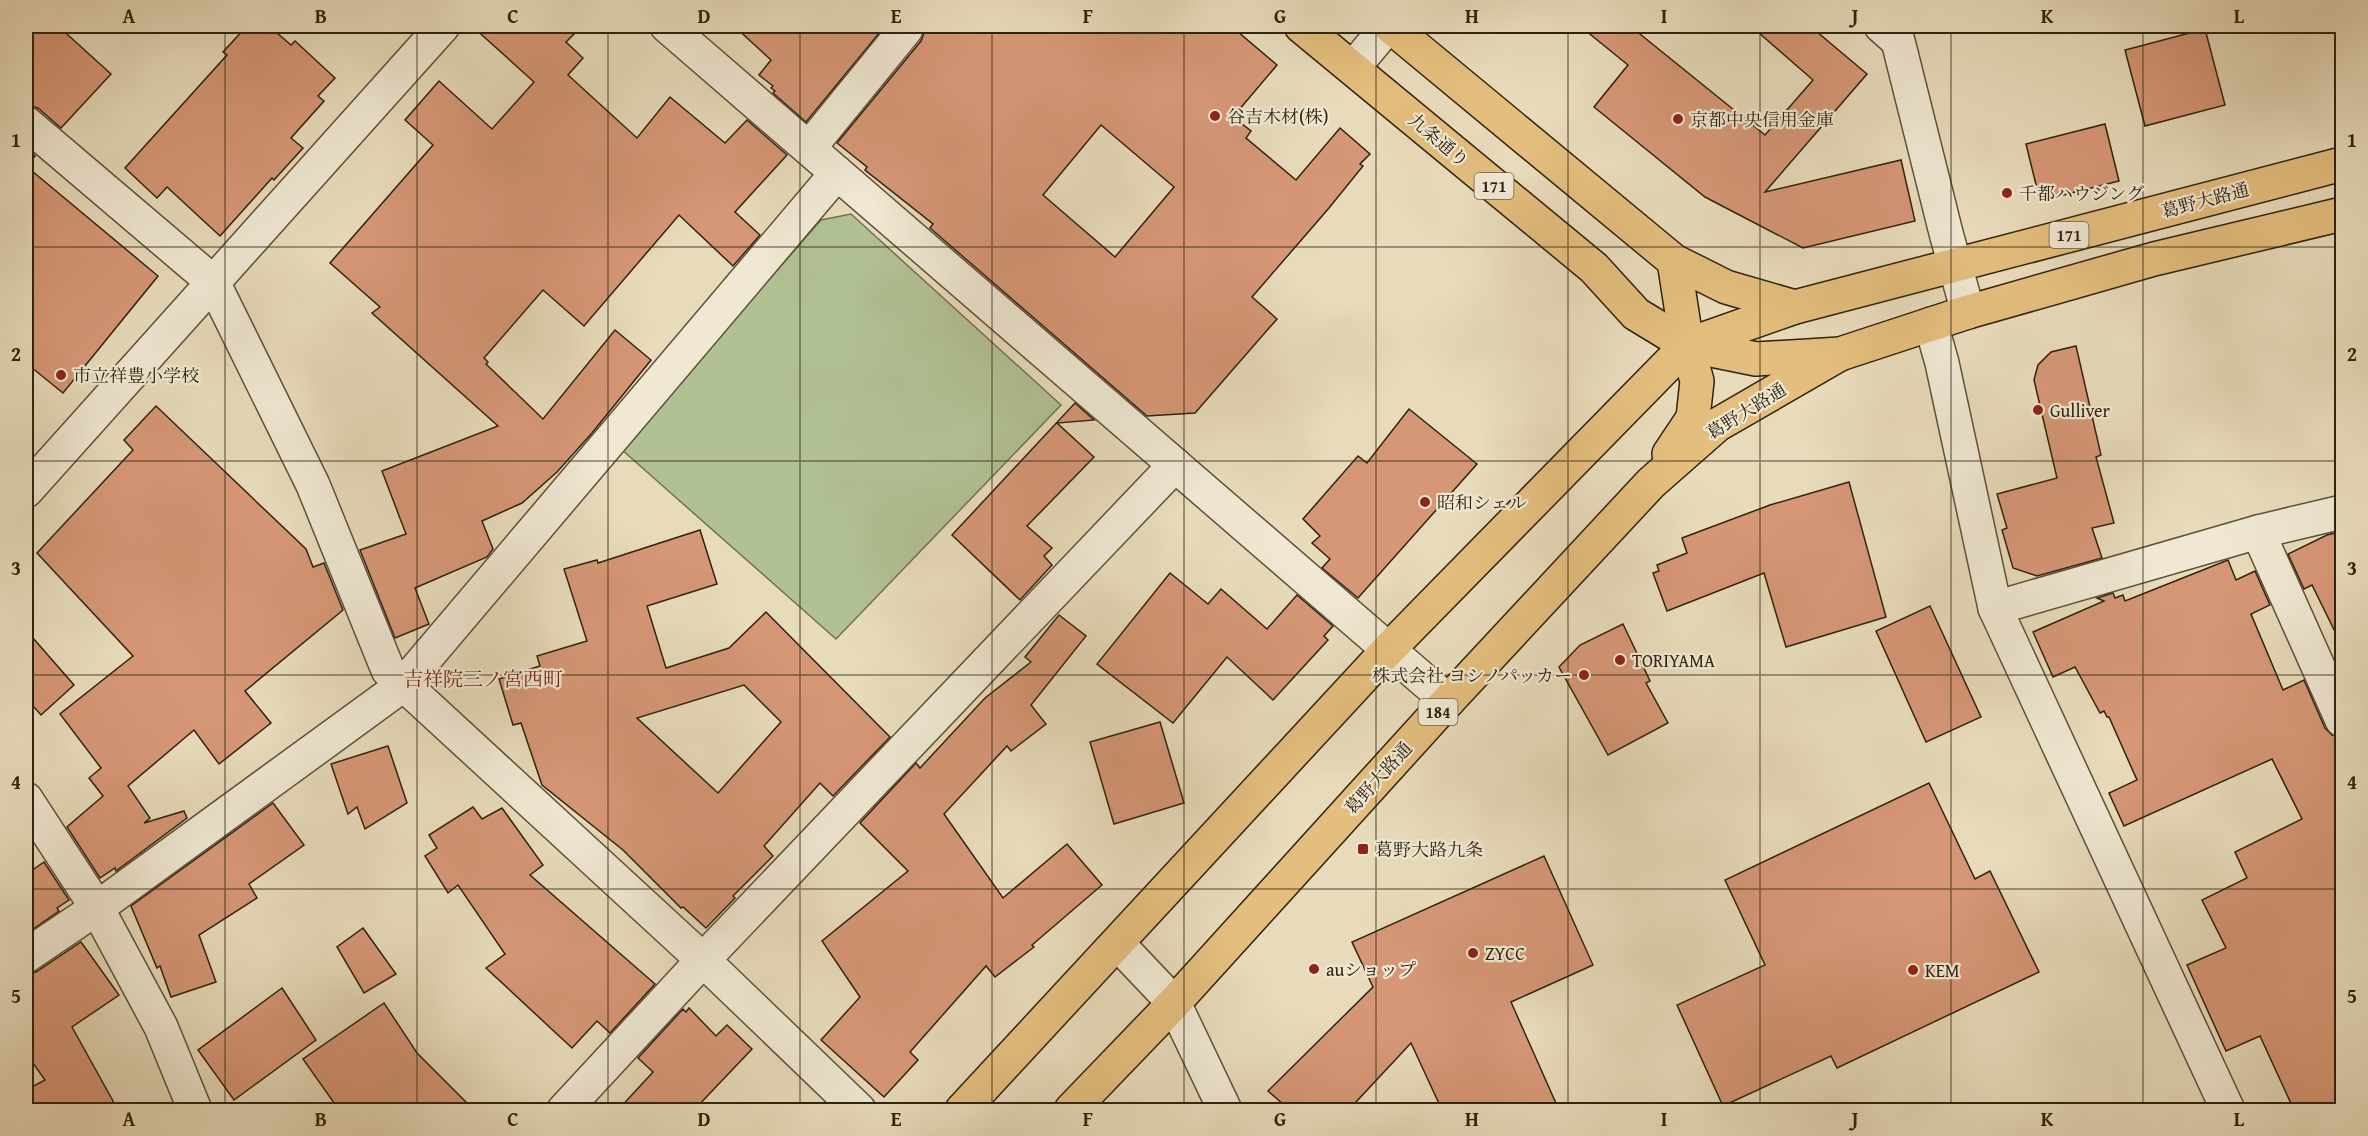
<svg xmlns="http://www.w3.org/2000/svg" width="2368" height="1136" viewBox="0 0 2368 1136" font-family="'Gentium Book Plus','Noto Serif JP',serif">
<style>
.green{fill:#b1c194;stroke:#707251;stroke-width:1.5}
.building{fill:#d69776;stroke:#2f220e;stroke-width:1.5;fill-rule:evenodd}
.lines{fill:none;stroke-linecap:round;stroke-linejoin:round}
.minor-casing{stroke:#5d5039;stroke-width:36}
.major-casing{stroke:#2f220e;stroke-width:36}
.highway-casing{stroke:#2f220e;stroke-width:36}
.minor{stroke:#f0e8d3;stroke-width:33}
.major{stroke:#e4be7e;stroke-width:33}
.highway{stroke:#e4be7e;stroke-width:33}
.grid{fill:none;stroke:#2f220e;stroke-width:1.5;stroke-opacity:0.55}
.poi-dot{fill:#8f2418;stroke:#f0e8d3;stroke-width:2}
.labels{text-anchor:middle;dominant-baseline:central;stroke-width:4.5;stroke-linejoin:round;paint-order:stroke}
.shield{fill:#f0e8d3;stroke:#695d49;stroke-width:1.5}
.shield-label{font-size:16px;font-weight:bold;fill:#2f220e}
.poi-label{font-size:18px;fill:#2f220e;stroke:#f0e8d3;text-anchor:start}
.street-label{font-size:18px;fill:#2f220e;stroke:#f0e8d3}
.neighbourhood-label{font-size:20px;fill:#7a1f14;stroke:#f0e8d3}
.neatline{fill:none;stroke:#2f220e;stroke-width:2}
.grid-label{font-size:20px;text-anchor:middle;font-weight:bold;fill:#2f220e}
</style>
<rect width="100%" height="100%" fill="#e8dbbb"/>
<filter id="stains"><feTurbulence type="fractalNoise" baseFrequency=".00333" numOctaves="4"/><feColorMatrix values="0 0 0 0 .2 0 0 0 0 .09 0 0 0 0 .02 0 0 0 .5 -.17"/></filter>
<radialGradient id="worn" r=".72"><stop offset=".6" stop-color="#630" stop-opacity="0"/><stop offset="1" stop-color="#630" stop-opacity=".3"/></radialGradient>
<!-- green -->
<polygon class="green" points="851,214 1061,405 836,639 621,449 821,220"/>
<!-- building -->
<g class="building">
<polygon points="26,26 58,26 111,74 61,128 38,108 26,105"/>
<polygon points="247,26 269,26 291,45 295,41 335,78 318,96 324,101 291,138 303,148 274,180 272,178 220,236 167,187 157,198 125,168 227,55 223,52"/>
<polygon points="472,26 582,26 566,42 583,58 568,75 637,138 670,97 725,143 747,120 787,155 735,212 760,235 733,266 679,215 584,326 543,290 484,358 488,362 486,364 543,419 615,330 651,360 592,433 557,472 522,503 482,521 493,549 487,557 415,588 429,624 395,638 360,550 406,534 382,471 498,426 372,313 380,307 330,263 433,145 405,120 439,81 492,129 534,82"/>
<polygon points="734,26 885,26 806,122 773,93 775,91 771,88 773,86 759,75 771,60"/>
<path d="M 924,26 L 1231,26 L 1277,65 L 1233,117 L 1251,131 L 1246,138 L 1296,180 L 1340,128 L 1370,154 L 1360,164 L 1363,166 L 1329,208 L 1252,297 L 1277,319 L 1195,413 L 1147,416 L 930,228 L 933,224 L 865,170 L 867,167 L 837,143 L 921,41 L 924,33 ZM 1101,125 L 1174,187 L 1115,257 L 1043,195 Z"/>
<polygon points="1580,26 1630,26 1765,135 1813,80 1751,26 1810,26 1867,74 1765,192 1901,160 1915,221 1803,248 1705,197 1594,107 1628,65"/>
<polygon points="2205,29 2225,105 2145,126 2125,50"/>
<polygon points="2105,124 2119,181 2040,201 2026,144"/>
<polygon points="26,147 35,156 26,166 158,276 63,393 26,363"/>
<polygon points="2076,346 2101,455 2096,457 2114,523 2092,528 2102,558 2037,576 2013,568 2002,530 2007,528 1997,494 2057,478 2034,380 2038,365 2051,352"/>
<polygon points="1075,403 1094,420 1057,423 1094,457 1027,526 1052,548 1044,556 1052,565 1020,600 952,535"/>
<polygon points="156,406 306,549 313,567 324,563 343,610 245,691 271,723 219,764 194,730 128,786 150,818 144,823 184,811 187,818 116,871 115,868 100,878 67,827 103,796 89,778 101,768 60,714 133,656 37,553 133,450 124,440"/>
<polygon points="1409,409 1477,464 1358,598 1322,568 1330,559 1312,543 1320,536 1303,519 1358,456 1367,463"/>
<polygon points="1849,482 1886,617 1786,647 1764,573 1667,611 1653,573 1659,571 1657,565 1687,553 1682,538 1770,505"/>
<path d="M 700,530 L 717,584 L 647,606 L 666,668 L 729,648 L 766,612 L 890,737 L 833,796 L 820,783 L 764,846 L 773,856 L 733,896 L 735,898 L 706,928 L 683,907 L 681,908 L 623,850 L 542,785 L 521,723 L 513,725 L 499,679 L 540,666 L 537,656 L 587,641 L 564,569 L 597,560 L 598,563 ZM 744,685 L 781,722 L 718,793 L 637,718 Z"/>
<polygon points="2343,531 2343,648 2312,585 2304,589 2288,554 2327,535"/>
<polygon points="2228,560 2236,580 2255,571 2270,605 2251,614 2283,690 2304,680 2325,728 2332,735 2343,738 2343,1110 2294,1110 2260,1036 2226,1051 2187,965 2226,948 2202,900 2247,878 2235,852 2302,819 2272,759 2124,826 2109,793 2137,780 2109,717 2107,717 2104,711 2100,713 2075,667 2053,677 2033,632 2104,601 2097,598 2113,593 2115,598 2123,595 2125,601"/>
<polygon points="1170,573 1208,604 1221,589 1267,629 1297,595 1333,626 1324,636 1328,640 1273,700 1227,657 1173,723 1097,664"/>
<polygon points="1930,606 1981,717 1926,742 1876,631"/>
<polygon points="1059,615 1086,636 1031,705 1046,724 1011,751 1007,746 944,814 1003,898 1067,844 1102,885 1032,945 1034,947 995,977 986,966 910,1052 918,1060 884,1097 821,1040 860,997 822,941 908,871 860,823 916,763 920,768 985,698 1031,662 1025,657"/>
<polygon points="1623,624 1650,681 1646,683 1668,723 1608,755 1559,667 1580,645"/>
<polygon points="26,630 74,685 41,715 26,698"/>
<polygon points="1160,722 1184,803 1114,824 1090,742"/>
<polygon points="388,746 407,803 365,829 357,807 348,814 331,764"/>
<polygon points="1929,783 1975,879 1990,871 2039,972 1837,1068 1831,1056 1723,1106 1677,1005 1765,965 1725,880"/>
<polygon points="273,803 304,845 249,884 257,898 199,935 216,982 171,997 160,966 157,968 131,906"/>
<polygon points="473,807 482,819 502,808 543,865 530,875 655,984 610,1033 597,1021 572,1048 486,968 505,954 458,885 448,893 425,856 437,848 429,835"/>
<polygon points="1544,856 1593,965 1511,1002 1559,1110 1442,1110 1411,1043 1355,1103 1337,1110 1290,1110 1268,1091 1373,987 1352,942"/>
<polygon points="44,862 69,900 57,908 59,911 26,934 26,864 31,871"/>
<polygon points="363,928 396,974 364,993 337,947"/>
<polygon points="81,942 119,995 72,1027 118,1110 26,1110 26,1090 45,1080 26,1053 26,974 36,972"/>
<polygon points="282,988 316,1040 234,1100 198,1050"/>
<polygon points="384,1003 417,1053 474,1110 339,1110 303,1059"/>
<polygon points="689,1008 716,1036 727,1025 752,1049 694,1110 618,1110 653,1072 638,1058 683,1009 686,1012"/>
</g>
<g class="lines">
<!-- minor casing -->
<g class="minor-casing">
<g id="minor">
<polyline points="667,26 1448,701"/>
<polyline points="1881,26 1898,41 1946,233 1968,312"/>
<polyline points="1353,68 1388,26"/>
<polyline points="26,123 213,282 313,485 388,670 703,960 859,1110"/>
<polyline points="809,148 906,29"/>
<polyline points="1931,324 1942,363 1995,608 2228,1110"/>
<polyline points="26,491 443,26"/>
<polyline points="2258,532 2342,720"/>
<polyline points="1995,608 2258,532 2342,512"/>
<polyline points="26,799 97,908 161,1027 195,1110"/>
<polyline points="1118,944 1174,1003 1225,1110"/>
<polyline points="26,956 97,908 403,685 837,173"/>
<polyline points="564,1110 703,960 1175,465"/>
</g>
</g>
<!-- major casing -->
<g class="major-casing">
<g id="major">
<polyline points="1669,454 1693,418 1697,381 1687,345 1674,261"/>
<polyline points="962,1110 1388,650 1687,345 1795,307"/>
<polyline points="1071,1110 1174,1003 1448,701 1651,483 1717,425 1840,354"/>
</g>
</g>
<!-- highway casing -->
<g class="highway-casing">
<g id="highway">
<polyline points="1301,26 1594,268 1636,314 1687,345 1756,359 1840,354 1968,312 2154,259 2342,214"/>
<polyline points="1390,26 1674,261 1726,287 1795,307 2342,164"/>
</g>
</g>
<!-- minor -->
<use href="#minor" class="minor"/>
<!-- major -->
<use href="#major" class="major"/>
<!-- highway -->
<use href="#highway" class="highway"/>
</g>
<!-- grid -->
<path class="grid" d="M 225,26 L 225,1110M 417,26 L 417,1110M 608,26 L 608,1110M 800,26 L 800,1110M 992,26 L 992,1110M 1184,26 L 1184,1110M 1376,26 L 1376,1110M 1568,26 L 1568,1110M 1760,26 L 1760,1110M 1951,26 L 1951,1110M 2143,26 L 2143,1110M 26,247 L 2342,247M 26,461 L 2342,461M 26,675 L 2342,675M 26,889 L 2342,889"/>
<!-- markers -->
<g class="poi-dot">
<circle cx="1215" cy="116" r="6"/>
<circle cx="1678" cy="119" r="6"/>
<circle cx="2007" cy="193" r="6"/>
<circle cx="61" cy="375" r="6"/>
<circle cx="2038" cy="410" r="6"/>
<circle cx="1425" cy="502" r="6"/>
<circle cx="1620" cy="660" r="6"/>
<circle cx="1584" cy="675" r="6"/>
<rect x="1357" y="843" width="12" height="12" rx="3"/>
<circle cx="1473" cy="953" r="6"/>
<circle cx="1314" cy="969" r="6"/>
<circle cx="1913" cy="970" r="6"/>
</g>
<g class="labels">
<!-- shield labels -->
<g class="shield">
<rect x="1474.5" y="173" width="39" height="26" rx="4.5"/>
<rect x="2049.5" y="222" width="39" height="26" rx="4.5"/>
<rect x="1418.5" y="699" width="39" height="26" rx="4.5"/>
</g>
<g class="shield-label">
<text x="1494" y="186">171</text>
<text x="2069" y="235">171</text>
<text x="1438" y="712">184</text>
</g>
<!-- poi labels -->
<g class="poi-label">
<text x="1227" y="116">谷吉木材(株)</text>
<text x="1690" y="119">京都中央信用金庫</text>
<text x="2019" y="193">千都ハウジング</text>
<text x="73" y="375">市立祥豊小学校</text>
<text x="2050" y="410">Gulliver</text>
<text x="1437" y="502">昭和シェル</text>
<text x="1632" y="660">TORIYAMA</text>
<text x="1572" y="675" text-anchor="end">株式会社 ヨシノパッカー</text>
<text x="1375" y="849">葛野大路九条</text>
<text x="1485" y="953">ZYCC</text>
<text x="1326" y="969">auショップ</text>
<text x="1925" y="970">KEM</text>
</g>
<!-- street labels -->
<g class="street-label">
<text transform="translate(1439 140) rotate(40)">九条通り</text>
<text transform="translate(2205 200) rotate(-15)">葛野大路通</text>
<text transform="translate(1746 411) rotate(-32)">葛野大路通</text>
<text transform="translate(1378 778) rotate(-48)">葛野大路通</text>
</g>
<!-- neighbourhood labels -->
<g class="neighbourhood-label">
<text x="483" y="678">吉祥院三ノ宮西町</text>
</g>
</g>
<!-- margin -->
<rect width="2368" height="1136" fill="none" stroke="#e8dbbb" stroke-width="66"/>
<rect x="33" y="33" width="2302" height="1070" class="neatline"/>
<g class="grid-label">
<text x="129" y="23">A</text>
<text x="321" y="23">B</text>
<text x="513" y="23">C</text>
<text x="704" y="23">D</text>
<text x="896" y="23">E</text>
<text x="1088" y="23">F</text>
<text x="1280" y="23">G</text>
<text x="1472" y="23">H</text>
<text x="1664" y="23">I</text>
<text x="1855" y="23">J</text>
<text x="2047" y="23">K</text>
<text x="2239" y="23">L</text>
<text x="16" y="147">1</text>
<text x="2352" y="147">1</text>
<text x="16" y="361">2</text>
<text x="2352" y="361">2</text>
<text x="16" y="575">3</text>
<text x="2352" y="575">3</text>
<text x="16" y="789">4</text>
<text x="2352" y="789">4</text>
<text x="16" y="1003">5</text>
<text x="2352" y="1003">5</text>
<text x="129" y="1126">A</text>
<text x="321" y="1126">B</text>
<text x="513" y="1126">C</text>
<text x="704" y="1126">D</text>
<text x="896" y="1126">E</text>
<text x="1088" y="1126">F</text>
<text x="1280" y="1126">G</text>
<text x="1472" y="1126">H</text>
<text x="1664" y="1126">I</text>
<text x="1855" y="1126">J</text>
<text x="2047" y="1126">K</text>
<text x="2239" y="1126">L</text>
</g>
<rect width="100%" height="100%" filter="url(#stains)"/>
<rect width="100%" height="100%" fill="url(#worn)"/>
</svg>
